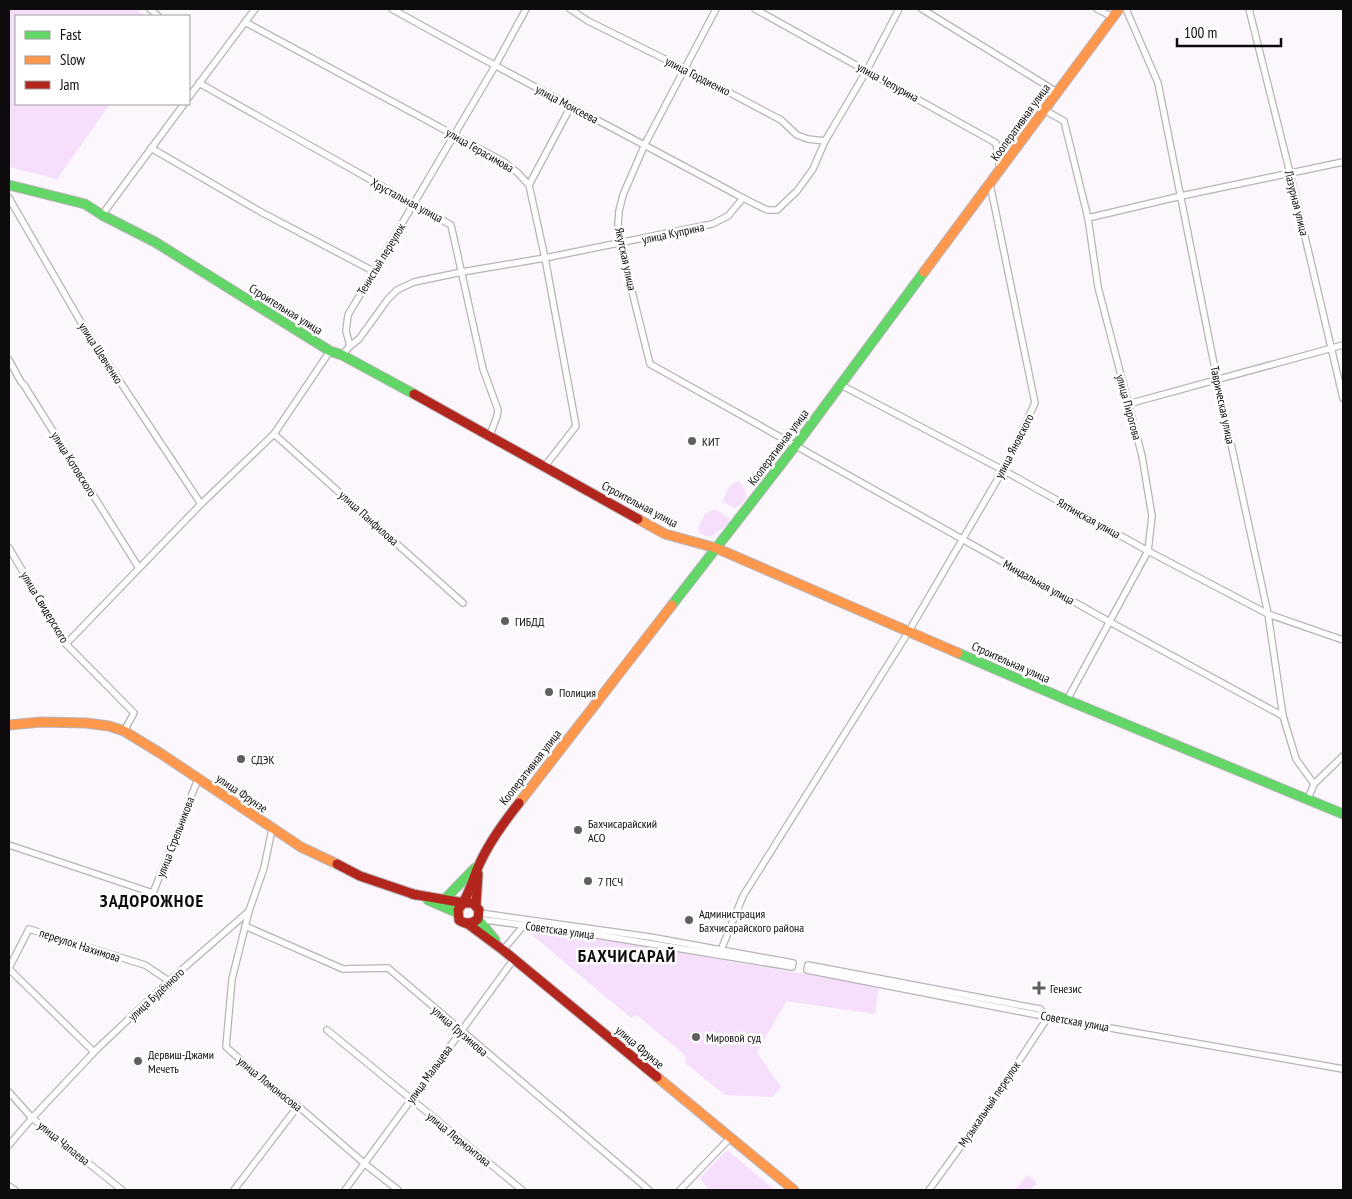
<svg xmlns="http://www.w3.org/2000/svg" width="1352" height="1199" viewBox="0 0 1352 1199" font-family="'PT Sans Narrow',sans-serif">
<style>
.green{fill:#f5dffa}
.lines{fill:none;stroke-linecap:round;stroke-linejoin:round}
.street-casing{stroke:#b7b3b7;stroke-width:8}
.fast-casing{stroke:#b7b3b7;stroke-width:11}
.slow-casing{stroke:#b7b3b7;stroke-width:11}
.jam-casing{stroke:#b7b3b7;stroke-width:11}
.street{stroke:#fffeff;stroke-width:5.5}
.fast{stroke:#63d668;stroke-width:9}
.slow{stroke:#ff974d;stroke-width:9}
.jam{stroke:#b3261e;stroke-width:9}
.poi-dot{fill:#615e62;stroke:#fff;stroke-width:2}
.labels{text-anchor:middle;dominant-baseline:central;stroke-width:5;stroke-linejoin:round;paint-order:stroke}
.street-label{font-size:12px;fill:#0e0b0e;stroke:#fff}
.poi-label{font-size:12px;fill:#0e0b0e;stroke:#fff;text-anchor:start}
.district-label{font-size:18px;font-weight:bold;letter-spacing:1px;fill:#0e0b0e;stroke:#fff}
</style>
<rect width="100%" height="100%" fill="#fcf7fd"/>
<!-- green -->
<g class="green">
<polygon points="9,9 135,9 145,16 16,16 16,104 110,104 57,179 9,167"/>
<path d="M 739,481 C 749,493 749,500 735,508 L 723,502 C 726,491 729,484 739,481 Z"/>
<polygon points="715,509 729,518 729,523 715,534 710,537 699,533 698,528 705,514"/>
<polygon points="520,925 879,987 875,1014 786,1001 757,1053 781,1087 773,1097 725,1095 685,1063 686,1056 637,1015 631,1018"/>
<polygon points="727,1150 775,1190 709,1190 700,1178"/>
<polygon points="1027,1175 1037,1183 1031,1190 1015,1190"/>
</g>
<g class="lines">
<!-- street casing -->
<g class="street-casing">
<g id="street">
<polyline points="150,9 158,16"/>
<path d="M 392,9 C 508,74 627,135 743,198"/>
<polyline points="570,9 588,21 685,69 781,120 797,135 808,139 825,141"/>
<polyline points="716,9 645,144 623,195 619,211 618,225 620,243 650,364 1110,622 1283,716"/>
<polyline points="755,9 996,143 1000,170"/>
<polyline points="922,9 1057,92"/>
<polyline points="1097,9 1113,17"/>
<polyline points="1126,9 1158,83 1217,379 1268,614 1283,716 1296,759 1314,784 1308,799"/>
<polyline points="1249,9 1290,173 1343,398"/>
<polyline points="245,22 504,162 518,173 529,185 545,258 576,426 545,466"/>
<polyline points="199,83 451,225 483,369 498,410 497,416 490,435"/>
<polyline points="189,97 255,9"/>
<polyline points="1044,110 1064,121 1088,218 1098,287 1142,456 1152,516 1148,551 1067,700"/>
<polyline points="151,148 261,212 373,271"/>
<polyline points="529,185 571,106"/>
<polyline points="9,198 82,324 201,504"/>
<polyline points="102,215 184,104"/>
<polyline points="1088,218 1181,196 1343,162"/>
<polyline points="350,346 359,339 388,299 397,290 414,282 462,272 545,258 712,224 728,216 743,198 767,210 777,210 797,191 813,169 825,141 867,70 899,9"/>
<polyline points="342,355 350,346 346,331 348,315 495,66 526,9"/>
<polyline points="9,360 21,382 24,385 139,568"/>
<polyline points="841,385 1003,470 1148,551 1268,614 1343,640"/>
<polyline points="1128,404 1343,345"/>
<polyline points="274,434 463,603"/>
<polyline points="9,548 66,644 134,713 124,731"/>
<polyline points="66,644 201,504 274,434 330,351"/>
<polyline points="1314,784 1343,756"/>
<polyline points="9,845 153,893 198,779"/>
<polyline points="249,911 232,979 226,1047 260,1077 298,1106 365,1164 398,1190"/>
<polyline points="477,922 485,920 597,935 792,967 793,963 650,937 480,913"/>
<polyline points="245,926 343,969 388,968 649,1190"/>
<polyline points="503,950 524,925"/>
<polyline points="719,955 743,896 909,631 1003,470 1035,403 990,184"/>
<polyline points="9,968 29,929 145,965 169,981"/>
<polyline points="9,969 94,1052"/>
<polyline points="1048,1017 1040,1009 808,965 807,970 1048,1017 1343,1069"/>
<polyline points="327,1030 522,1190"/>
<polyline points="9,1092 32,1118 122,1190"/>
<polyline points="9,1145 32,1118 98,1048 169,981 249,911 264,868 272,829"/>
<polyline points="9,1186 15,1190"/>
<polyline points="234,1190 298,1106"/>
<polyline points="345,1190 514,959"/>
<polyline points="680,1190 730,1138"/>
<polyline points="929,1190 980,1120 1048,1017"/>
</g>
</g>
<!-- fast casing -->
<g class="fast-casing">
<g id="fast">
<polyline points="9,185 85,204 102,215 155,242 330,351 342,355 414,394"/>
<polyline points="672,605 796,445 924,272"/>
<polyline points="958,653 1067,700 1343,814"/>
<polyline points="428,900 458,913"/>
<polyline points="444,900 475,868"/>
<polyline points="478,919 495,940"/>
</g>
</g>
<!-- slow casing -->
<g class="slow-casing">
<g id="slow">
<polyline points="924,272 1119,9"/>
<polyline points="638,519 665,534 716,548 958,653"/>
<polyline points="9,725 41,722 86,723 109,726 124,731 160,753 301,847 337,864"/>
<polyline points="519,803 672,605"/>
<polyline points="657,1077 794,1190"/>
</g>
</g>
<!-- jam casing -->
<g class="jam-casing">
<g id="jam">
<polyline points="414,394 638,519"/>
<polyline points="337,864 360,876 416,895"/>
<path d="M 412,894 L 464,903 L 473,903 L 479,910 L 478,919 C 472,924 466,925 459,920 L 458,910 C 469,897 472,880 479,865 C 489,842 504,822 519,803"/>
<polyline points="476,905 478,874"/>
<polyline points="468,924 503,950 657,1077"/>
</g>
</g>
<!-- street -->
<use href="#street" class="street"/>
<!-- fast -->
<use href="#fast" class="fast"/>
<!-- slow -->
<use href="#slow" class="slow"/>
<!-- jam -->
<use href="#jam" class="jam"/>
</g>
<!-- markers -->
<g class="poi-dot">
<circle cx="692" cy="441" r="5"/>
<circle cx="505" cy="621" r="5"/>
<circle cx="549" cy="692" r="5"/>
<circle cx="241" cy="759" r="5"/>
<circle cx="578" cy="830" r="5"/>
<circle cx="588" cy="881" r="5"/>
<circle cx="689" cy="920" r="5"/>
<path d="M1036.5 980.5h5v5h5v5h-5v5h-5v-5h-5v-5h5z"/>
<circle cx="696" cy="1037" r="5"/>
<circle cx="138" cy="1061" r="5"/>
</g>
<g class="labels">
<!-- street labels -->
<g class="street-label">
<text transform="translate(698 76) rotate(27)">улица Гордиенко</text>
<text transform="translate(888 82) rotate(29)">улица Чепурина</text>
<text transform="translate(567 104) rotate(28)">улица Моисеева</text>
<text transform="translate(1020 122) rotate(-54)">Кооперативная улица</text>
<text transform="translate(480 150) rotate(30)">улица Герасимова</text>
<text transform="translate(407 200) rotate(28)">Хрустальная улица</text>
<text transform="translate(1297 203) rotate(76)">Лазурная улица</text>
<text transform="translate(673 233) rotate(-12)">улица Куприна</text>
<text transform="translate(381 259) rotate(-59)">Тенистый переулок</text>
<text transform="translate(626 259) rotate(78)">Якутская улица</text>
<text transform="translate(286 309) rotate(32)">Строительная улица</text>
<text transform="translate(101 353) rotate(57)">улица Шевченко</text>
<text transform="translate(1223 405) rotate(78)">Таврическая улица</text>
<text transform="translate(1129 407) rotate(75)">улица Пирогова</text>
<text transform="translate(1014 446) rotate(-63)">улица Яновского</text>
<text transform="translate(778 447) rotate(-53)">Кооперативная улица</text>
<text transform="translate(74 464) rotate(58)">улица Котовского</text>
<text transform="translate(640 504) rotate(28)">Строительная улица</text>
<text transform="translate(369 518) rotate(42)">улица Панфилова</text>
<text transform="translate(1089 518) rotate(29)">Ялтинская улица</text>
<text transform="translate(1039 582) rotate(29)">Миндальная улица</text>
<text transform="translate(45 607) rotate(59)">улица Свидерского</text>
<text transform="translate(1011 662) rotate(24)">Строительная улица</text>
<text transform="translate(530 767) rotate(-52)">Кооперативная улица</text>
<text transform="translate(242 793) rotate(34)">улица Фрунзе</text>
<text transform="translate(175 837) rotate(-69)">улица Стрельникова</text>
<text transform="translate(560 930) rotate(8)">Советская улица</text>
<text transform="translate(80 945) rotate(18)">переулок Нахимова</text>
<text transform="translate(156 994) rotate(-43)">улица Будённого</text>
<text transform="translate(1075 1021) rotate(10)">Советская улица</text>
<text transform="translate(460 1031) rotate(41)">улица Грузинова</text>
<text transform="translate(640 1047) rotate(40)">улица Фрунзе</text>
<text transform="translate(429 1074) rotate(-54)">улица Мальцева</text>
<text transform="translate(270 1084) rotate(39)">улица Ломоносова</text>
<text transform="translate(989 1104) rotate(-56)">Музыкальный переулок</text>
<text transform="translate(459 1139) rotate(39)">улица Лермонтова</text>
<text transform="translate(64 1143) rotate(39)">улица Чапаева</text>
</g>
<!-- poi labels -->
<g class="poi-label">
<text x="702" y="441">КИТ</text>
<text x="515" y="621">ГИБДД</text>
<text x="559" y="692">Полиция</text>
<text x="251" y="759">СДЭК</text>
<text x="588" y="823">Бахчисарайский<tspan x="588" dy="14">АСО</tspan></text>
<text x="598" y="881">7 ПСЧ</text>
<text x="699" y="913">Администрация<tspan x="699" dy="14">Бахчисарайского района</tspan></text>
<text x="1050" y="988">Генезис</text>
<text x="706" y="1037">Мировой суд</text>
<text x="148" y="1054">Дервиш-Джами<tspan x="148" dy="14">Мечеть</tspan></text>
</g>
<!-- district labels -->
<g class="district-label">
<text x="152" y="900">ЗАДОРОЖНОЕ</text>
<text x="627" y="955">БАХЧИСАРАЙ</text>
</g>
</g>
<!-- border -->
<rect width="1352" height="1199" fill="none" stroke="#0e0b0e" stroke-width="20"/>
<!-- legend -->
<rect x="15" y="15" width="175" height="90" fill="#ffffff" stroke="#9f9d9f"/>
<rect x="25" y="31" width="25" height="8" fill="#63d668" stroke="#9f9d9f"/>
<text x="60" y="40" font-size="15" fill="#0e0b0e">Fast</text>
<rect x="25" y="56" width="25" height="8" fill="#ff974d" stroke="#9f9d9f"/>
<text x="60" y="65" font-size="15" fill="#0e0b0e">Slow</text>
<rect x="25" y="81" width="25" height="8" fill="#b3261e" stroke="#9f9d9f"/>
<text x="60" y="90" font-size="15" fill="#0e0b0e">Jam</text>
<!-- scale -->
<path d="M1177 38v8h104v-8" fill="none" stroke="#0e0b0e" stroke-width="2.5"/>
<text x="1184" y="38" font-size="15" fill="#0e0b0e" stroke="#ffffff" stroke-width="4" paint-order="stroke">100 m</text>
</svg>
